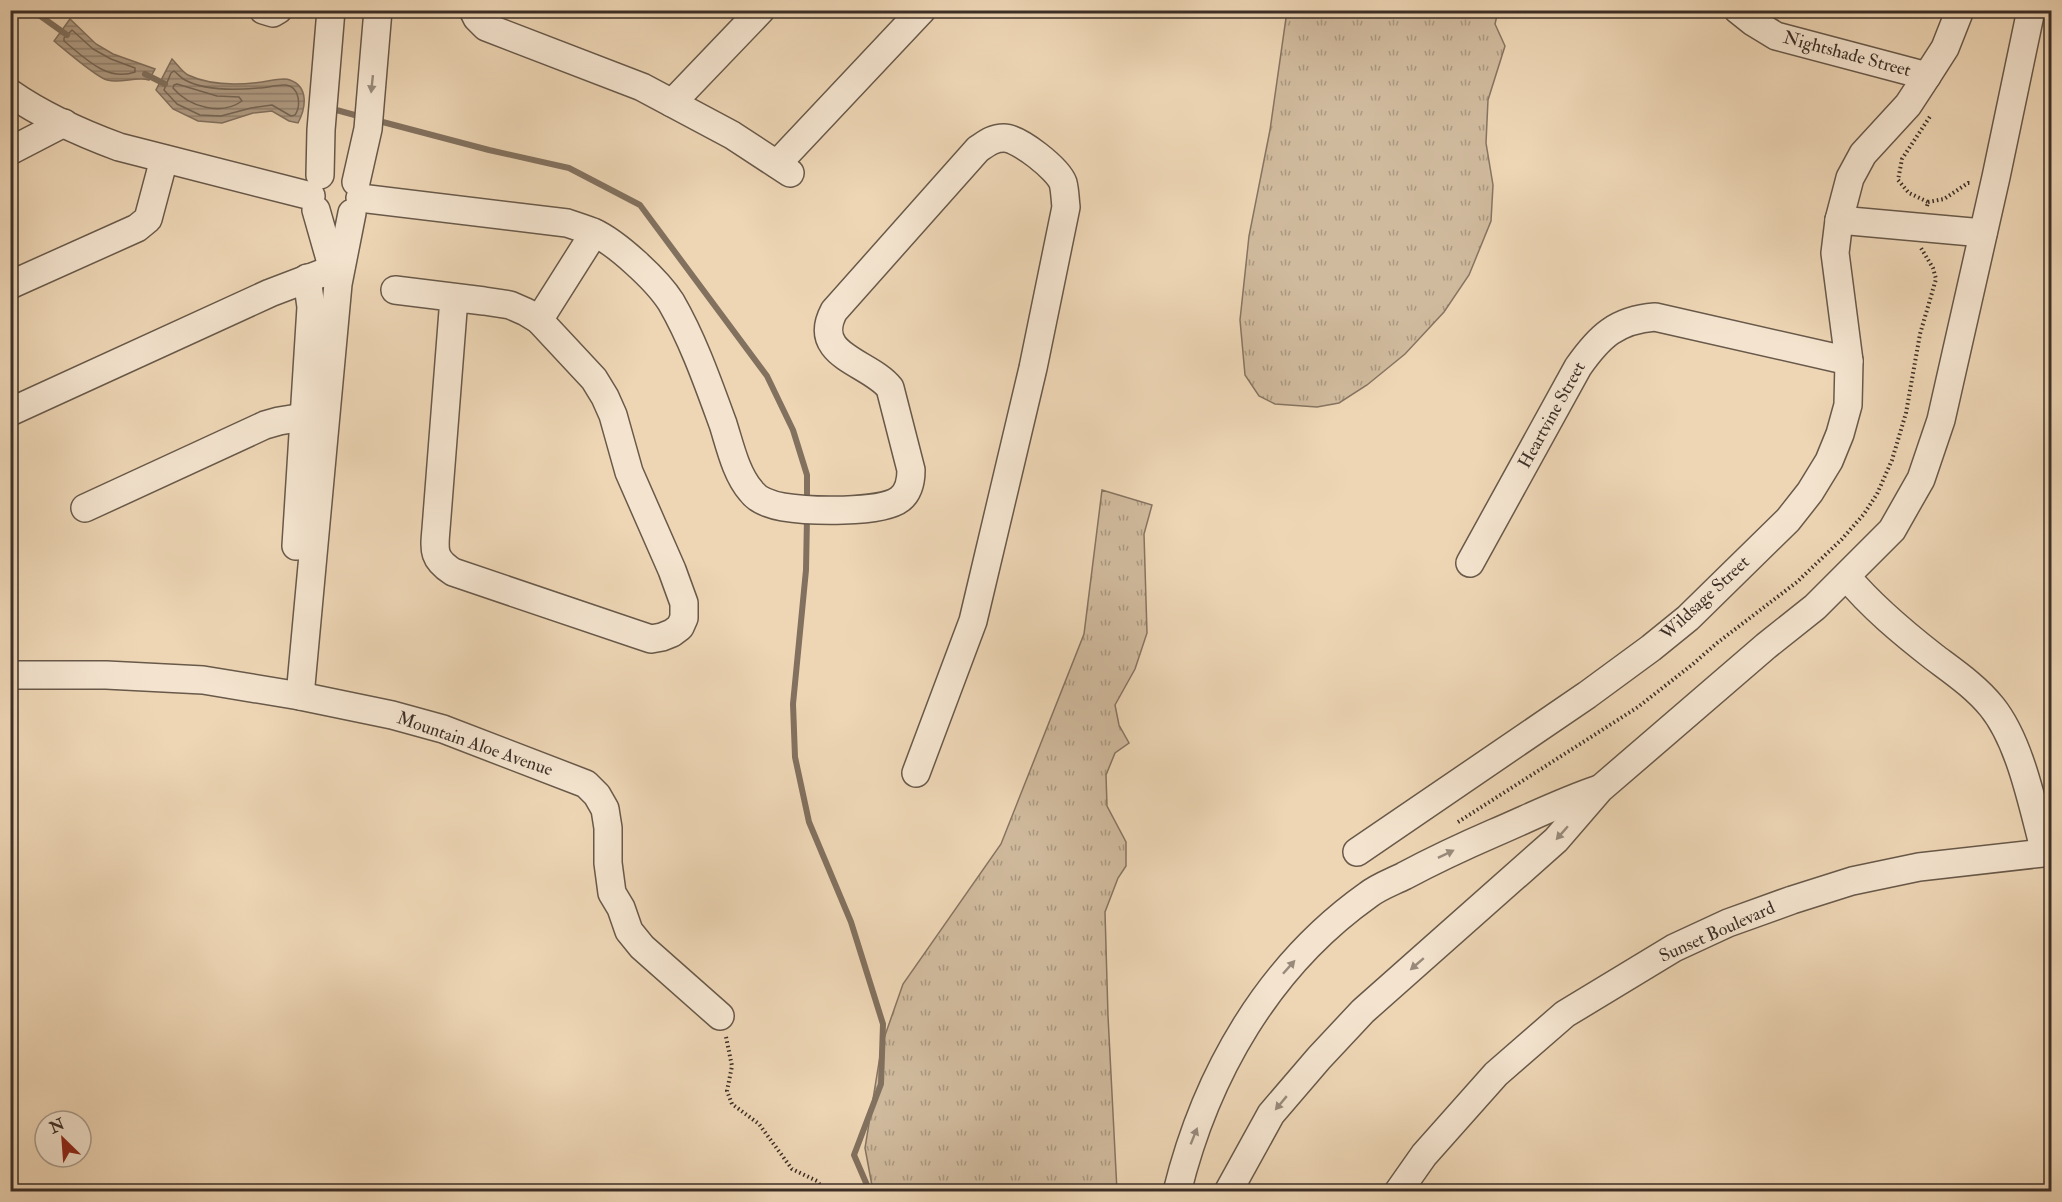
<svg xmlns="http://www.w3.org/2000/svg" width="2062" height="1202" viewBox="0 0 2062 1202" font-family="'IM FELL Double Pica',serif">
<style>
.grass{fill:url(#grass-tufts);stroke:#867462;stroke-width:1.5}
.water{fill:url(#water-rules);stroke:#82715f;stroke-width:1.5}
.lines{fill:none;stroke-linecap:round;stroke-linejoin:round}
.shore{stroke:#766656;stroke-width:1.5}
.stream{stroke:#82715f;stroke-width:6}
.minor-casing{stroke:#68594a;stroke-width:30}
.path{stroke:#3c2f27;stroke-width:4;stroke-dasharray:1.5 3;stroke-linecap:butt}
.minor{stroke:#f4e4cf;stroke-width:27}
.oneway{fill:#988a7b}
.labels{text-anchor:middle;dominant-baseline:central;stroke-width:4.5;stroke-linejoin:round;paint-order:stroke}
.street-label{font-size:18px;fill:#3c2f27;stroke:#f4e4cf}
</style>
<defs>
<pattern id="grass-tufts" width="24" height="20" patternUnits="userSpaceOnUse" patternTransform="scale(1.5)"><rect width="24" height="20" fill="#d0ba9d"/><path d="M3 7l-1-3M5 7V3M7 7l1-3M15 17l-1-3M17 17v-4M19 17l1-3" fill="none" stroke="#aa9880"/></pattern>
<pattern id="water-rules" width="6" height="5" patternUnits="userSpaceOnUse" patternTransform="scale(1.5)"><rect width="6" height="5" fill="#b19d85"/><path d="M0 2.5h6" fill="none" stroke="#91806d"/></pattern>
</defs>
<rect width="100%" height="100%" fill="#eed6b5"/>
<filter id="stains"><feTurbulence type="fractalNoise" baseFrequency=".00333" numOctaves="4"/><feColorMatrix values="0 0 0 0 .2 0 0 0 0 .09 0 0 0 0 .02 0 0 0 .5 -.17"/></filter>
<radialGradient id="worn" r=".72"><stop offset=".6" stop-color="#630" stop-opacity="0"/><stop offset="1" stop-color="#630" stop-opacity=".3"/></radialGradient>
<!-- grass -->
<g class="grass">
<polygon points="1287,11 1498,11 1495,24 1505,46 1488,100 1486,143 1493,185 1491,221 1469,275 1444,312 1405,354 1367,385 1339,403 1317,407 1275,404 1259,396 1245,375 1240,320 1249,236 1270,130"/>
<polygon points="1102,490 1152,505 1144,534 1147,633 1135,669 1115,705 1119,725 1129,743 1115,753 1106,775 1107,806 1126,842 1126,866 1118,878 1105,912 1108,1016 1117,1191 873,1191 865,1148 882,1044 903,984 1001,844 1084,634"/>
</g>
<!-- water -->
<g class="water">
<path d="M 70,19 L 96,44 L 113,54 L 155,69 L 149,80 C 136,76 121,84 107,80 C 96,77 65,50 54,41 Z"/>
<path d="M 172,59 C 177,64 182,72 188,75 C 211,86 239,85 262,82 C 270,81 283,77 290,80 C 309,87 306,108 298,123 L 289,121 L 272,111 L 253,113 L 222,123 L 198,121 L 173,109 L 156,90 Z"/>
</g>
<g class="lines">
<!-- shore -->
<g class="shore">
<path d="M 72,30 L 93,49 L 111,59 L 135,68 L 135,72 C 107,82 85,58 64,41 L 64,38 Z"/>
<path d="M 174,71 C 178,74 181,78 185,80 C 205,91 236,90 258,88 C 267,88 278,84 286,85 C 300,87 301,106 295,115 L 291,116 L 272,105 L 251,108 L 221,116 L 200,115 L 177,104 L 164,90 L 171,73 Z"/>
<path d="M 177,84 L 217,96 L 239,97 L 242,101 C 221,116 189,107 173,88 L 174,85 Z"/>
</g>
<!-- stream -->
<g class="stream">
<polyline points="32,10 67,35"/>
<polyline points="145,74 165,84"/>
<polyline points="329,108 362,117"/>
<polyline points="375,120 489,150 569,168 640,205 767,376 793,430 807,475 807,504"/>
<polyline points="807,517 806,570 793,704 795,757 809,822 851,922 883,1024 881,1084 854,1155 870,1192"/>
</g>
<!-- minor casing -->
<g class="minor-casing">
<g id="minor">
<polyline points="263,10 273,13 278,10"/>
<polyline points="473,10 477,18 486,27 642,87 732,135 790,173"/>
<polyline points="1738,10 1753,22 1776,36 1927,76"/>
<path d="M 10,93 C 43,116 81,133 119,147 L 311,196"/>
<polyline points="672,103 761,10"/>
<polyline points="10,151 64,123"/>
<polyline points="777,164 922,10"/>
<polyline points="320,175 321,130 331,10"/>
<polyline points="356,182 368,129 378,10"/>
<path d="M 360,198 L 567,223 C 576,226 585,229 593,232 C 617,243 657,280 671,302 C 693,340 708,383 723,424 C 730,446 736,474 751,491 C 758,501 772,505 783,507 C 807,511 881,514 900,499 C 909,492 911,481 911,470 L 890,388 C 870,362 810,356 834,311 L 978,149 C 987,143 993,138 1004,138 C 1019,138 1058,169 1063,183 C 1065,190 1065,199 1066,207 L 1033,368 L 973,621 L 916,773"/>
<polyline points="316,210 336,280"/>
<polyline points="1839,220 1983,233"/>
<polyline points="10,285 137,228 148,219 164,159"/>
<path d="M 395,290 L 484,301 L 510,305 L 526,312 L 539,320 L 594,379 L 605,397 L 613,415 L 629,472 L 672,570 L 684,603 L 684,618 L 680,627 L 672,633 L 662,637 L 651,639 L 636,634 L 453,572 C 433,559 434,551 436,529 L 454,298"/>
<polyline points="539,320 594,233"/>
<polyline points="10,412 270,293 341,266"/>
<polyline points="85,508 265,425 279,421 304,417"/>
<polyline points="296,546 311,307 307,278"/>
<path d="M 1470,563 L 1578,367 C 1599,337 1616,320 1655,317 L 1849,361"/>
<path d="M 1847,577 C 1872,607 1902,632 1934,657 C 1954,672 1976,687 1992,707 C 2021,743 2033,808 2045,852"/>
<polyline points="10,675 106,675 203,680 300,696 392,715 443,729 586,784 597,795 605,809 608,828 608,863 612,893 621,908 629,931 642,947 720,1016"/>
<polyline points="300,696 338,284 352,213"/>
<polyline points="1357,852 1587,695 1651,648 1688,618 1788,520 1810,492 1829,461 1840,434 1848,405 1849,361 1835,253 1839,220 1850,178 1863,154 1908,105 1927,76 1945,48 1960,10"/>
<path d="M 1177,1192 C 1206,1074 1268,966 1368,895 C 1378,887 1392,882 1404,876 C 1434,860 1464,846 1494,833 C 1529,818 1563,801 1599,789"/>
<polyline points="1228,1192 1271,1114 1319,1058 1363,1011 1556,840 1600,789 1766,646 1815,607 1892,530 1921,479 1941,420 1996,177 2031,10"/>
<polyline points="1398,1192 1424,1155 1496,1074 1565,1014 1674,948 1728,923 1792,900 1852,881 1919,867 2052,852"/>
</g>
</g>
<!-- path -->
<g class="path">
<polyline points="1928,202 1944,199 1968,183 1972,183"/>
<polyline points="1927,206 1928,202 1909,193 1898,180 1902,159 1931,115"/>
<polyline points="1458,822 1638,707 1693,664 1717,643 1797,582 1842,539 1864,514 1877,494 1892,460 1906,413 1920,334 1936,279 1933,268 1921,248"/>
<polyline points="726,1037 732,1066 727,1091 732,1104 759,1124 792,1169 817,1181 825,1192"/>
</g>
<!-- minor -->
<use href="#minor" class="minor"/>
</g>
<!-- one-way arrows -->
<defs><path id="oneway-solid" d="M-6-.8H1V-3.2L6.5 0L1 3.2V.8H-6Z" transform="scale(1.5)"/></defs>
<g class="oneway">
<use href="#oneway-solid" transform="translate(372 84) rotate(96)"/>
<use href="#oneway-solid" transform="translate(1562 833) rotate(131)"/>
<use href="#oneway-solid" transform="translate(1446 854) rotate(-26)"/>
<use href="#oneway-solid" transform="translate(1417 964) rotate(139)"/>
<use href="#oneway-solid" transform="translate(1289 967) rotate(-48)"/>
<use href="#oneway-solid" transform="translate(1281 1103) rotate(130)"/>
<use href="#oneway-solid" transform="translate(1194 1136) rotate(-68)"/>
</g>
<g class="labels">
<!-- street labels -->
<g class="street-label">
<text transform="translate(1847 54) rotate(15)">Nightshade Street</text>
<text transform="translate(1552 415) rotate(-61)">Heartvine Street</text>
<text transform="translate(1705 598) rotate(-43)">Wildsage Street</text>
<text transform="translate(475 744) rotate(19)">Mountain Aloe Avenue</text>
<text transform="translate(1717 932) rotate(-24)">Sunset Boulevard</text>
</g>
</g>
<!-- margin -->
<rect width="2062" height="1202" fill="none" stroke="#eed6b5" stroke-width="36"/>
<rect x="12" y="12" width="2038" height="1178" fill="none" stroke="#3c2f27" stroke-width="3"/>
<rect x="18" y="18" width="2026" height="1166" fill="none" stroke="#3c2f27" stroke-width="1.5"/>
<!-- north arrow -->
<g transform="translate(63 1139) rotate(335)"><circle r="28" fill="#f4e4cf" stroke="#aa9c8c" stroke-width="1.5"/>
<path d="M0-4.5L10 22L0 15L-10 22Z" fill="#8f2418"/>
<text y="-9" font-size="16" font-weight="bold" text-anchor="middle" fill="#3c2f27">N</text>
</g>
<rect width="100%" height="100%" filter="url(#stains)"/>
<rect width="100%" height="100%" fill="url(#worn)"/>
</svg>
